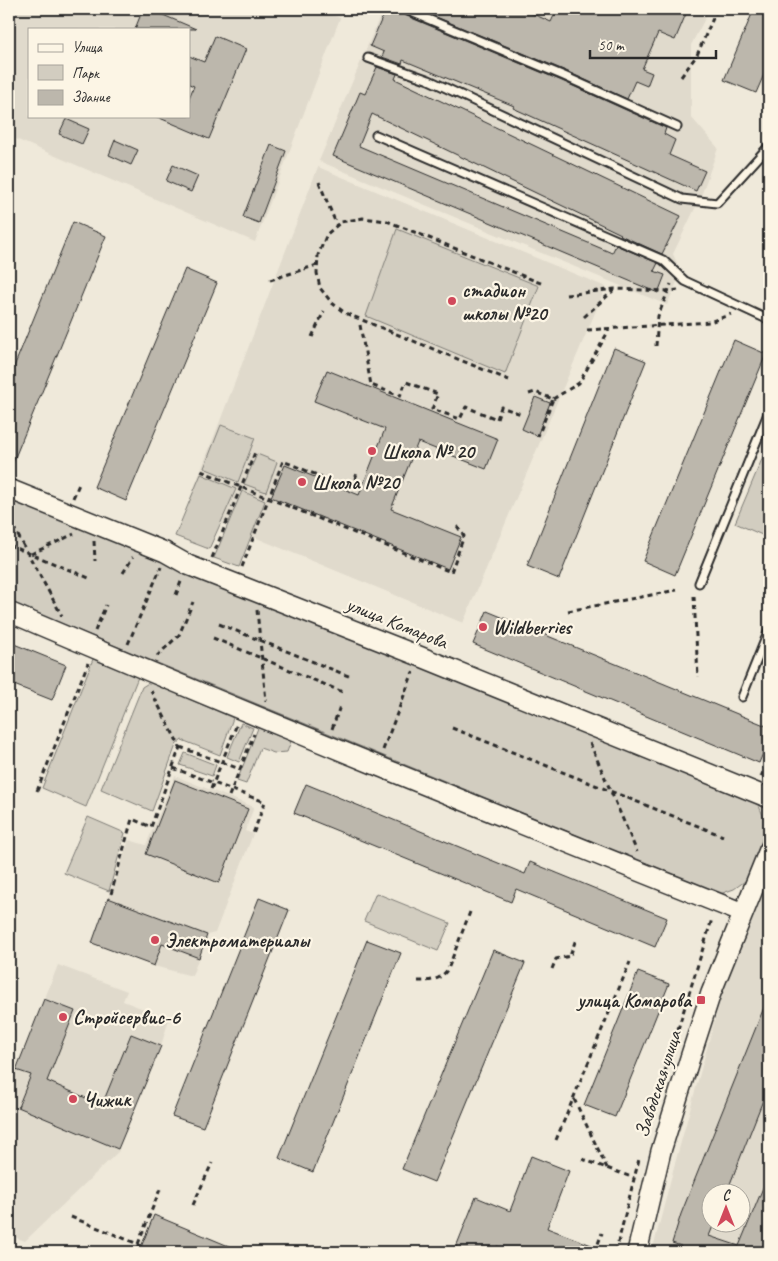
<svg xmlns="http://www.w3.org/2000/svg" width="778" height="1261" viewBox="0 0 778 1261" font-family="Caveat,sans-serif">
<style>
.built{fill:#e0dacc;fill-rule:evenodd}
.green{fill:#d2cdc0;stroke:#7e7c76}
.building{fill:#bcb7ac;stroke:#2b2b2b}
.lines{fill:none;stroke-linecap:round;stroke-linejoin:round}
.lane-casing{stroke:#2b2b2b;stroke-width:11}
.secondary-casing{stroke:#2b2b2b;stroke-width:22}
.path{stroke:#2b2b2b;stroke-width:3;stroke-dasharray:5 4;stroke-linecap:butt}
.lane{stroke:#fcf5e5;stroke-width:7}
.secondary{stroke:#fcf5e5;stroke-width:19}
.poi-dot{fill:#d1495b;stroke:#fcf5e5;stroke-width:2}
.labels{text-anchor:middle;dominant-baseline:central;stroke-width:4.5;stroke-linejoin:round;paint-order:stroke}
.poi-label{font-size:20px;font-weight:bold;fill:#2b2b2b;stroke:#fcf5e5;text-anchor:start}
.street-label{font-size:20px;fill:#2b2b2b;stroke:#fcf5e5}
</style>
<rect width="100%" height="100%" fill="#efe9da"/>
<filter id="ink" filterUnits="userSpaceOnUse"><feTurbulence type="fractalNoise" baseFrequency=".02" numOctaves="2"/><feDisplacementMap in="SourceGraphic" scale="10" xChannelSelector="R" yChannelSelector="G"/><feConvolveMatrix kernelMatrix="1 2 1 2 8 2 1 2 1" color-interpolation-filters="sRGB"/></filter>
<g filter="url(#ink)">
<!-- built -->
<g class="built">
<path d="M 12,9 L 317,9 L 340,18 L 255,242 L 9,136 L 9,16 ZM 29,29 L 189,29 L 189,116 L 29,116 Z"/>
<polygon points="383,9 710,9 691,45 691,117 718,148 701,196 673,254 681,273 667,305 319,161"/>
<polygon points="318,167 606,287 463,623 186,509"/>
<polygon points="175,776 254,807 245,831 253,834 215,933 207,935 192,976 154,966 92,943 129,840 146,845"/>
<path d="M 769,877 L 769,1252 L 652,1252 L 674,1167 L 727,976 ZM 710,1194 L 740,1194 L 740,1224 L 710,1224 Z"/>
<polygon points="58,965 127,991 123,1001 169,1019 161,1046 118,1148 119,1151 25,1241 9,1235 9,1064 17,1069"/>
</g>
<!-- green -->
<g class="green">
<polygon points="397,229 539,286 505,374 366,316"/>
<polygon points="221,425 255,438 238,482 204,468"/>
<polygon points="765,452 769,454 769,538 735,523"/>
<polygon points="257,454 277,462 266,492 244,484"/>
<polygon points="201,474 236,489 209,549 175,536"/>
<polygon points="242,491 265,501 239,567 214,558"/>
<polygon points="9,495 739,789 759,806 767,825 748,879 734,889 720,894 705,888 9,602"/>
<polygon points="93,659 138,677 86,807 42,788"/>
<polygon points="150,682 233,718 220,755 182,740 176,745 152,811 101,789 142,687"/>
<polygon points="241,723 253,728 239,762 227,757"/>
<polygon points="258,728 291,741 287,752 274,753 260,748 246,784 237,781"/>
<polygon points="185,753 216,765 212,776 180,765"/>
<polygon points="88,817 125,833 109,891 64,873"/>
<polygon points="376,893 450,923 438,951 364,921"/>
</g>
<!-- building -->
<g class="building">
<polygon points="143,9 149,9 196,29 135,29"/>
<polygon points="386,9 399,9 400,12 402,14 562,81 666,128 664,134 675,140 669,155 705,171 696,191 513,108 514,106 403,60 402,64 382,57 384,52 370,46"/>
<polygon points="417,9 522,9 551,22 557,9 688,9 675,40 658,33 642,69 652,73 647,86 635,81 627,99 566,71"/>
<polygon points="754,9 769,9 769,63 756,93 724,80"/>
<polygon points="215,36 246,49 209,139 155,116 189,116 189,98 194,86 189,84 189,56 204,62"/>
<polygon points="377,67 397,74 395,79 681,216 662,254 620,235 621,234 372,114 359,146 612,253 616,245 658,263 654,271 665,275 658,293 333,156 360,92 365,94"/>
<polygon points="66,119 89,129 82,144 59,134"/>
<polygon points="115,140 138,150 131,165 109,155"/>
<polygon points="271,145 286,151 259,223 243,217"/>
<polygon points="173,165 198,176 191,192 166,181"/>
<polygon points="73,222 106,236 9,472 9,379"/>
<polygon points="185,269 217,283 126,501 94,487"/>
<polygon points="734,340 766,354 675,575 643,561"/>
<polygon points="614,348 646,361 559,579 527,566"/>
<polygon points="327,370 498,439 486,469 418,442 391,509 461,537 448,569 271,497 285,465 359,495 385,429 314,401"/>
<polygon points="535,397 550,403 537,436 522,429"/>
<polygon points="487,611 769,727 769,739 759,763 473,644"/>
<polygon points="9,642 66,665 52,700 9,683"/>
<polygon points="175,780 248,809 219,883 146,854"/>
<polygon points="306,784 525,874 530,862 667,918 655,947 516,889 511,902 294,813"/>
<polygon points="108,898 207,935 199,958 162,944 154,966 92,943"/>
<polygon points="259,898 289,910 203,1127 172,1116"/>
<polygon points="367,940 401,953 313,1172 279,1158"/>
<polygon points="493,950 525,963 434,1182 402,1169"/>
<polygon points="638,972 669,984 615,1117 584,1105"/>
<polygon points="769,995 769,1085 726,1194 710,1194 710,1224 714,1224 709,1236 739,1246 769,1173 769,1252 679,1252 681,1246 672,1243 681,1214"/>
<polygon points="44,999 75,1011 47,1081 102,1105 131,1034 161,1046 118,1149 18,1107 31,1075 16,1070"/>
<polygon points="531,1156 569,1171 547,1228 607,1251 607,1252 513,1252 497,1246 494,1252 454,1252 476,1197 510,1211"/>
<polygon points="154,1215 243,1252 139,1252"/>
</g>
<g class="lines">
<!-- lane casing -->
<g class="lane-casing">
<g id="lane">
<polyline points="404,9 564,76 677,127"/>
<polyline points="368,58 429,80 682,199 717,203 769,146"/>
<polyline points="376,135 663,260 685,281 769,320"/>
<polyline points="699,583 769,411"/>
<polyline points="742,697 769,630"/>
</g>
</g>
<!-- secondary casing -->
<g class="secondary-casing">
<g id="secondary">
<polyline points="9,489 165,552 188,565 419,656 769,798"/>
<path d="M 9,612 C 252,716 498,815 743,913"/>
<polyline points="637,1252 661,1151 689,1061 711,993 769,850"/>
</g>
</g>
<!-- path -->
<g class="path">
<polyline points="681,77 697,55 717,9"/>
<polyline points="319,182 337,226"/>
<polyline points="270,280 317,265"/>
<polyline points="566,295 615,289 668,291 678,290"/>
<polyline points="584,317 615,289"/>
<polyline points="360,325 371,385 400,396 406,382 438,394 432,409 460,419 466,407 497,419 501,407 521,414"/>
<polyline points="587,330 710,322 731,314"/>
<polyline points="312,337 324,311"/>
<polyline points="656,346 658,316 671,284"/>
<polyline points="509,380 345,313 332,303 320,288 317,273 318,255 327,234 341,222 363,218 387,221 543,284"/>
<polyline points="529,394 535,392 553,399 538,436"/>
<polyline points="553,399 579,383 609,330"/>
<polyline points="201,471 451,572 464,536 455,523"/>
<polyline points="73,498 80,482"/>
<polyline points="9,519 62,616"/>
<polyline points="94,541 95,561"/>
<polyline points="9,545 89,578"/>
<polyline points="31,554 74,534"/>
<polyline points="212,558 256,450"/>
<polyline points="242,567 283,461 351,489 358,471"/>
<polyline points="123,573 133,557"/>
<polyline points="176,595 182,579"/>
<polyline points="694,596 698,677"/>
<polyline points="257,610 266,701"/>
<polyline points="568,611 677,590"/>
<polyline points="219,624 351,677"/>
<polyline points="95,631 106,605"/>
<polyline points="213,638 345,693"/>
<polyline points="128,644 161,567"/>
<polyline points="157,656 179,635 193,602"/>
<polyline points="452,728 723,836"/>
<polyline points="332,729 340,706"/>
<polyline points="590,743 637,852"/>
<polyline points="180,747 240,769 254,734"/>
<polyline points="383,750 413,672"/>
<polyline points="173,768 265,802 253,834"/>
<polyline points="761,777 769,757"/>
<polyline points="764,779 769,773"/>
<polyline points="211,789 237,724"/>
<polyline points="37,791 88,663"/>
<polyline points="229,796 240,769"/>
<polyline points="111,894 132,819 151,827 180,747 151,691"/>
<polyline points="552,969 556,959 570,956 576,939"/>
<path d="M 418,981 C 432,981 440,980 448,969 L 470,912"/>
<polyline points="662,1081 712,919"/>
<polyline points="574,1099 607,1168"/>
<polyline points="556,1140 630,962"/>
<polyline points="582,1159 634,1178"/>
<polyline points="193,1205 212,1163"/>
<polyline points="71,1217 138,1244 148,1252"/>
<polyline points="138,1244 161,1187"/>
<polyline points="595,1252 602,1233"/>
<polyline points="615,1252 619,1239 639,1159"/>
</g>
<!-- lane -->
<use href="#lane" class="lane"/>
<!-- secondary -->
<use href="#secondary" class="secondary"/>
</g>
</g>
<!-- markers -->
<g class="poi-dot">
<circle cx="452" cy="301" r="5"/>
<circle cx="372" cy="451" r="5"/>
<circle cx="302" cy="482" r="5"/>
<circle cx="483" cy="627" r="5"/>
<circle cx="155" cy="940" r="5"/>
<rect x="696" y="995" width="10" height="10" rx="2.5"/>
<circle cx="63" cy="1017" r="5"/>
<circle cx="73" cy="1099" r="5"/>
</g>
<g class="labels">
<!-- poi labels -->
<g class="poi-label">
<text x="462" y="290">стадион<tspan x="462" dy="23">школы №20</tspan></text>
<text x="382" y="451">Школа № 20</text>
<text x="312" y="482">Школа №20</text>
<text x="493" y="627">Wildberries</text>
<text x="165" y="940">Электроматериалы</text>
<text x="691" y="1000" text-anchor="end">улица Комарова</text>
<text x="73" y="1017">Стройсервис-6</text>
<text x="83" y="1099">Чижик</text>
</g>
<!-- street labels -->
<g class="street-label">
<text transform="translate(397 623) rotate(22)">улица Комарова</text>
<text transform="translate(658 1084) rotate(-72)">Заводская улица</text>
</g>
</g>
<!-- margin -->
<rect width="778" height="1261" fill="none" stroke="#fcf5e5" stroke-width="30"/>
<rect x="15" y="15" width="748" height="1231" fill="none" stroke="#2b2b2b" stroke-width="2" filter="url(#ink)"/>
<!-- legend -->
<rect x="28" y="28" width="162" height="90" fill="#fcf5e5" stroke="#a8a49b"/>
<rect x="38" y="44" width="25" height="8" fill="#fcf5e5" stroke="#a8a49b"/>
<text x="72" y="52" font-size="15" fill="#2b2b2b">Улица</text>
<rect x="38" y="65" width="25" height="15" fill="#d2cdc0" stroke="#a8a49b"/>
<text x="72" y="78" font-size="15" fill="#2b2b2b">Парк</text>
<rect x="38" y="90" width="25" height="15" fill="#bcb7ac" stroke="#a8a49b"/>
<text x="72" y="102" font-size="15" fill="#2b2b2b">Здание</text>
<!-- north arrow -->
<g transform="translate(726 1208)"><circle r="24" fill="#fcf5e5" stroke="#a8a49b"/>
<path d="M0-4L9 19L0 12L-9 19Z" fill="#d1495b"/>
<text y="-8" font-size="14" font-weight="bold" text-anchor="middle" fill="#2b2b2b">С</text>
</g>
<!-- scale -->
<path d="M590 50v8h126v-8" fill="none" stroke="#2b2b2b" stroke-width="2.5"/>
<text x="598" y="50" font-size="15" fill="#2b2b2b" stroke="#fcf5e5" stroke-width="4" paint-order="stroke">50 m</text>
</svg>
